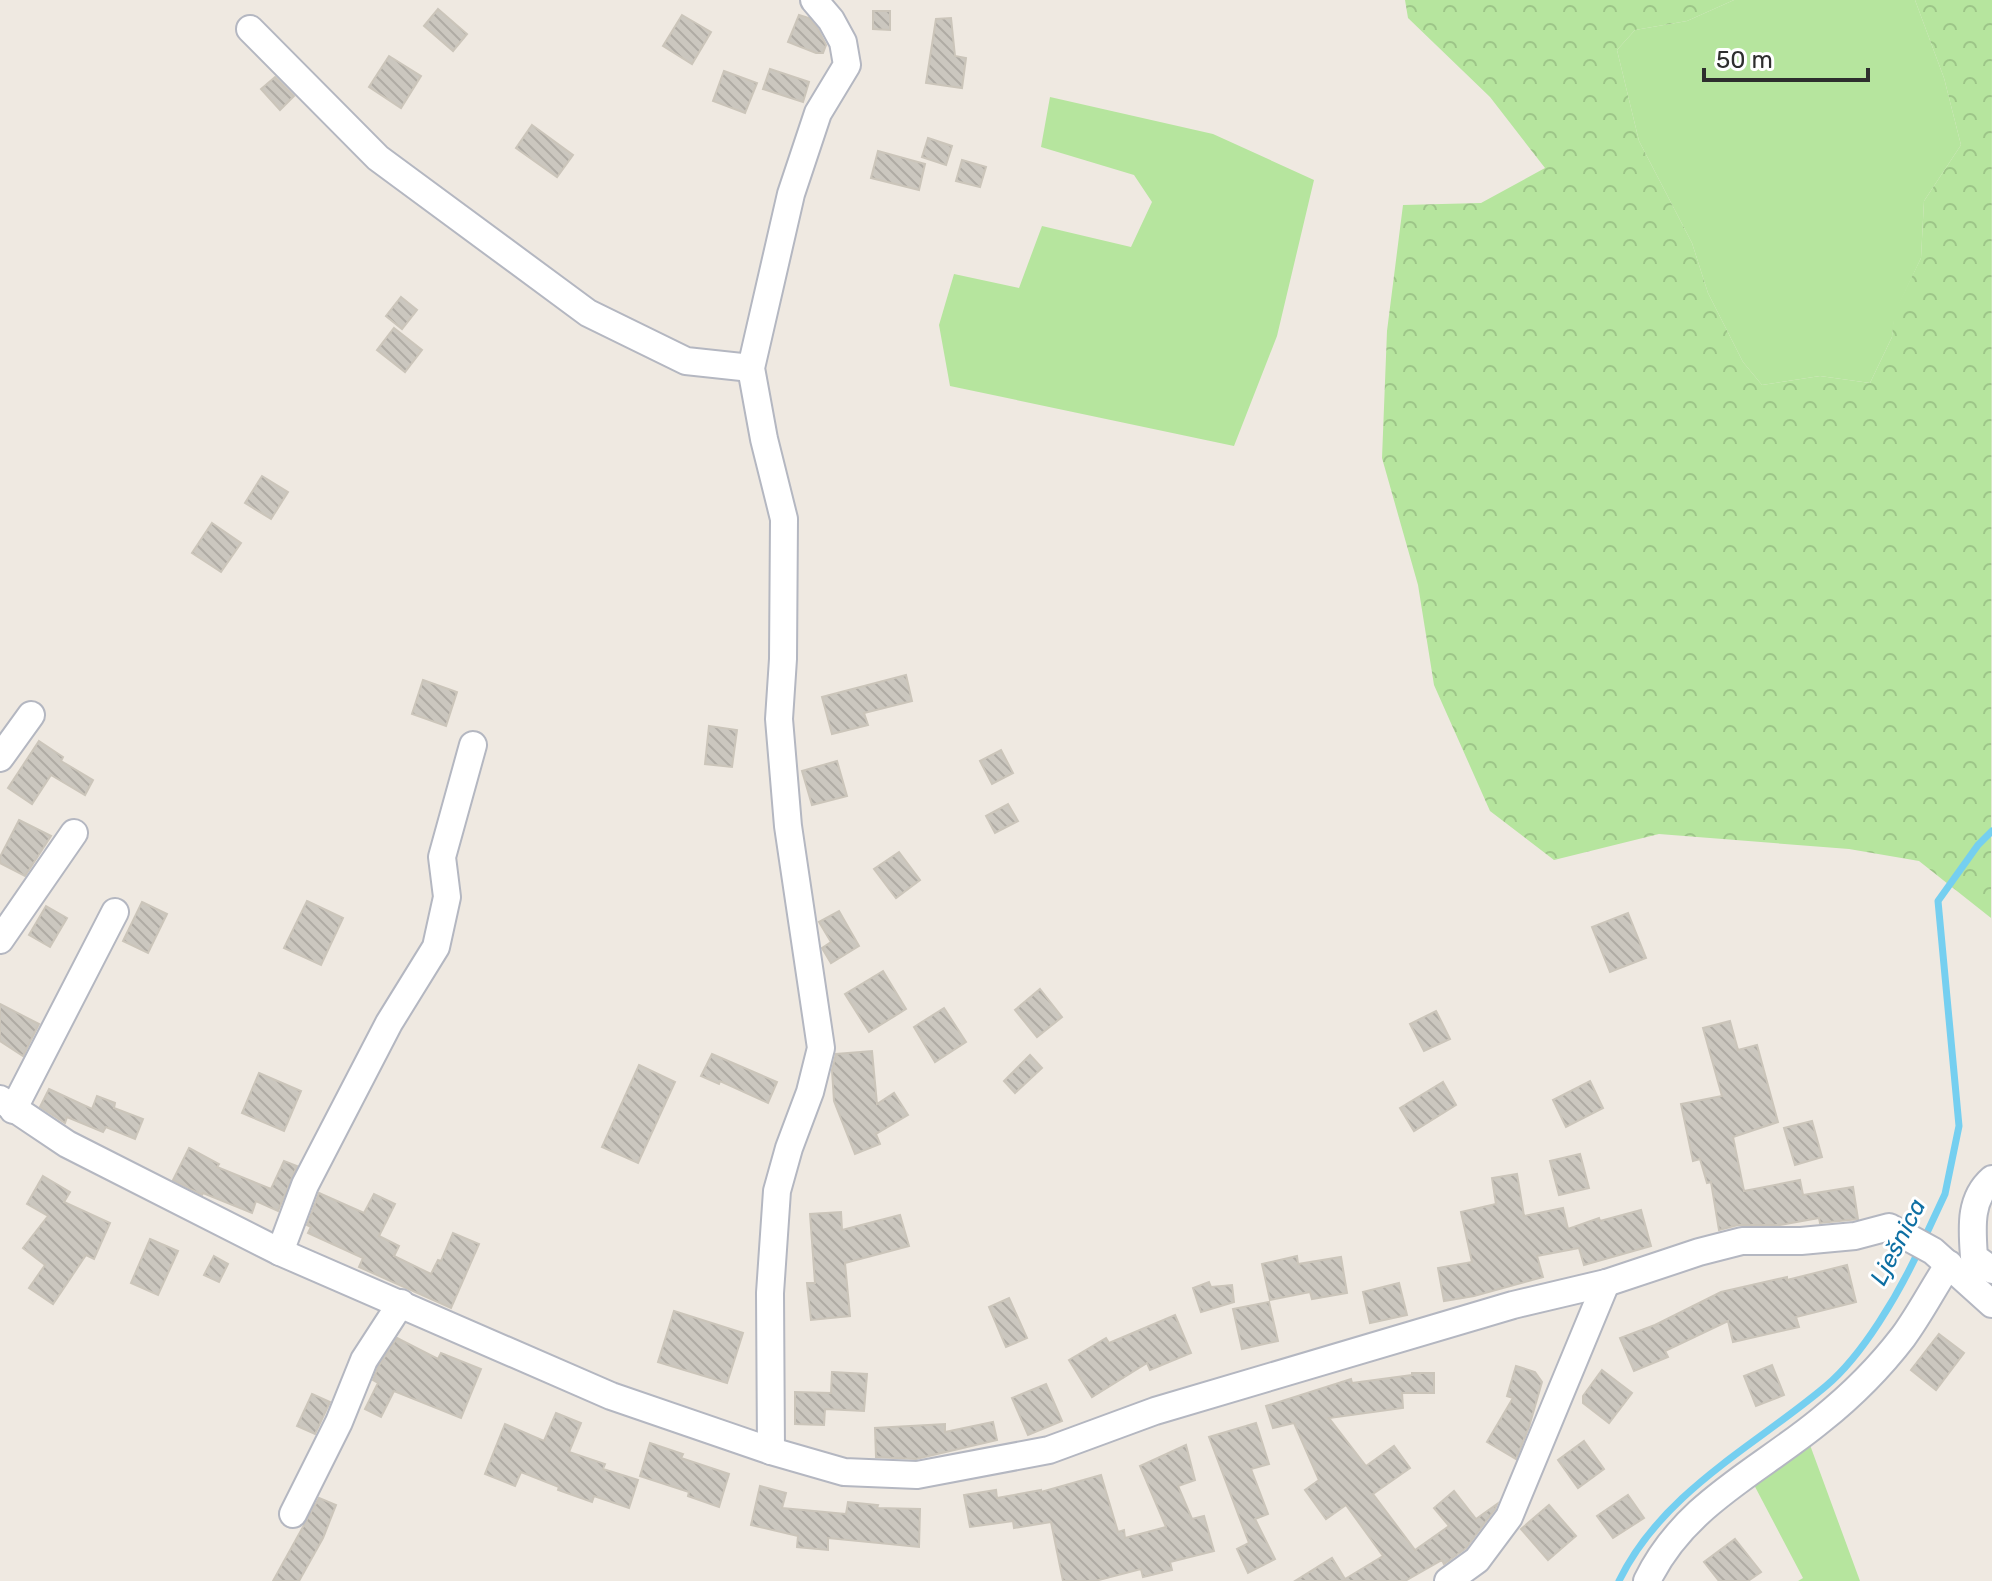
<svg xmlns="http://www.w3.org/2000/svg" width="1992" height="1581" viewBox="0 0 1992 1581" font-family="Rubik,sans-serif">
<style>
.grass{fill:#b6e59e}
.forest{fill:url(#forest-crowns)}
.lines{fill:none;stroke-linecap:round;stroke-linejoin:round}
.stream{stroke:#75cff0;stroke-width:7}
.building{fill:url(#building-back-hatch);stroke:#cbc5ba;stroke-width:2}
.minor-casing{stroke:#b4b7c1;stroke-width:30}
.minor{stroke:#fff;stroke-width:26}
.labels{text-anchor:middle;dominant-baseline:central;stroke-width:6;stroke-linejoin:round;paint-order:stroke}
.water-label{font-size:24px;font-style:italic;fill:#0d6fa3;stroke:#fff}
</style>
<defs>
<pattern id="forest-crowns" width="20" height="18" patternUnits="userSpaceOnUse" patternTransform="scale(2)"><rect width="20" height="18" fill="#b6e59e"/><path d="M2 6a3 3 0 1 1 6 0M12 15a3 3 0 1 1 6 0" fill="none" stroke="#9dc588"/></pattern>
<pattern id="building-back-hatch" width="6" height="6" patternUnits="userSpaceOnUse" patternTransform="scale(2)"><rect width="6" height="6" fill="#cbc7bf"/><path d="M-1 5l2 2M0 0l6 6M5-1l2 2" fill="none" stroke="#afaba4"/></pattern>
</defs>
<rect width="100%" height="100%" fill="#efe9e1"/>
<!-- grass -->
<g class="grass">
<polygon points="1734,0 1915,0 1944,78 1961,145 1924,201 1921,258 1895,313 1892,337 1870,383 1820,376 1762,385 1743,362 1708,293 1692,243 1639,141 1617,50 1635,30 1687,21"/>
<polygon points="1050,97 1213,134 1314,180 1277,336 1234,446 950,386 939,325 954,274 1019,288 1042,226 1131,247 1152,202 1134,175 1041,147"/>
<polygon points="1810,1445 1860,1581 1798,1581 1803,1578 1752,1481"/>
</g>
<!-- forest -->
<polygon class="forest" points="1405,0 1734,0 1687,21 1635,30 1617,50 1639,141 1692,243 1708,293 1743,362 1762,385 1820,376 1870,383 1892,337 1894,313 1921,258 1924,201 1961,145 1944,78 1915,0 1992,0 1991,918 1919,861 1849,849 1659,834 1554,860 1490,811 1434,685 1418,585 1382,458 1387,331 1403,205 1481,203 1545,168 1490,97 1408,18"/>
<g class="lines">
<!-- stream -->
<g class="stream">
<polyline points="1924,1239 1945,1194 1959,1126 1938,901 1978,845 1992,831"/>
<path d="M 1619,1581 C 1662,1492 1755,1446 1826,1386 C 1863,1355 1899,1293 1919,1250"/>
</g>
</g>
<!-- building -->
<g class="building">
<polygon points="438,9 467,34 453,51 424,26"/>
<polygon points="873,11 890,11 890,30 873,29"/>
<polygon points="682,15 711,32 692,64 663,46"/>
<polygon points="799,15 809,18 818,29 826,45 823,53 816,53 788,42"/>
<polygon points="951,18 955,56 966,58 962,88 926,83 936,19"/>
<polygon points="389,56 421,76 401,108 369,87"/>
<polygon points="770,69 809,82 803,102 763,89"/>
<polygon points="724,71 757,83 745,113 713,101"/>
<polygon points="275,77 294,96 280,110 261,89"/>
<polygon points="532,125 573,155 557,177 516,148"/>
<polygon points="928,138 952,146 946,165 922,157"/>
<polygon points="878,151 925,164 919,190 871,178"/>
<polygon points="962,160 986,167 980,187 956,181"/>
<polygon points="401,297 417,310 402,329 386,316"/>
<polygon points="394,328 422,350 405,372 377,350"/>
<polygon points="262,476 288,492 271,519 245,503"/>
<polygon points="212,523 241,543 221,572 192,553"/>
<polygon points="906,675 912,701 864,713 868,725 832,734 822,697"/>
<polygon points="423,680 457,692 446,726 412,714"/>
<polygon points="709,726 737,730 732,767 705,764"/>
<polygon points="39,741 63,757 61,761 93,780 85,795 51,775 32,804 8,788"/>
<polygon points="1001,750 1013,773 992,784 980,761"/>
<polygon points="837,761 847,796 812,805 802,771"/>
<polygon points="1008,804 1018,821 995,833 986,816"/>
<polygon points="19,820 51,836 25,876 0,863 0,857"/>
<polygon points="899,852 920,880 896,898 874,869"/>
<polygon points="307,901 343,918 321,965 284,948"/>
<polygon points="142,902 167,914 148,953 123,941"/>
<polygon points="46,906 67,918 50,947 29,935"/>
<polygon points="839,911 859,946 831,963 822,948 831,942 819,922"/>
<polygon points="1628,913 1646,958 1610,972 1592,927"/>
<polygon points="883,971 906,1009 869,1032 845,994"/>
<polygon points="1040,989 1062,1017 1037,1037 1015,1010"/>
<polygon points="0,1004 39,1024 23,1056 0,1041"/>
<polygon points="944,1008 966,1042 935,1062 914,1027"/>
<polygon points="1436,1011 1450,1039 1424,1051 1410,1024"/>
<polygon points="1730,1021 1738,1050 1757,1045 1778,1122 1733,1137 1744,1191 1800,1180 1803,1195 1853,1187 1858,1219 1820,1223 1819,1218 1780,1225 1738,1225 1719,1230 1711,1182 1707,1183 1700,1159 1693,1161 1681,1104 1722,1096 1703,1028"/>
<polygon points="872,1051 877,1104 894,1093 908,1115 876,1134 880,1144 855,1154 834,1101 832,1070 836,1054"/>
<polygon points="712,1054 777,1082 768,1103 720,1081 719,1084 701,1076"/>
<polygon points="1030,1055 1042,1068 1015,1093 1004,1081"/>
<polygon points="639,1065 675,1082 638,1163 602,1147"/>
<polygon points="259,1073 301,1091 284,1131 242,1113"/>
<polygon points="1590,1081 1603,1108 1566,1127 1553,1100"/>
<polygon points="1443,1082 1456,1105 1414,1131 1400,1108"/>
<polygon points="49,1089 92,1109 97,1096 115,1103 114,1108 143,1119 135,1139 106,1127 103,1132 67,1117 65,1123 40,1107"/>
<polygon points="1812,1121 1822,1157 1795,1165 1784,1128"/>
<polygon points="189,1148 219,1164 217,1167 271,1189 284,1161 297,1166 278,1211 256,1201 252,1213 203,1193 202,1195 173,1180"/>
<polygon points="1580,1154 1589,1188 1559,1195 1550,1161"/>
<polygon points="1517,1174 1524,1216 1563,1208 1568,1229 1599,1218 1600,1221 1641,1210 1651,1246 1584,1265 1579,1248 1537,1256 1543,1277 1474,1296 1444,1301 1438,1268 1472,1262 1461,1212 1496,1204 1492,1178"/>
<polygon points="43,1176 70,1192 64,1202 110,1223 94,1259 86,1255 53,1304 29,1288 45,1265 23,1248 48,1216 27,1204"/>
<polygon points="319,1193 364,1213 374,1194 395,1204 379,1236 399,1246 394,1256 431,1274 438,1260 441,1261 453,1233 479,1244 451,1308 359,1267 363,1258 308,1233 311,1227 307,1225"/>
<polygon points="841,1212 842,1230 900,1215 909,1246 845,1263 850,1316 811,1320 807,1283 815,1283 810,1214"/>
<polygon points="150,1239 178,1251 158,1295 131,1283"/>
<polygon points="214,1256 228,1264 219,1282 204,1275"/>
<polygon points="1297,1256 1298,1264 1341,1257 1347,1293 1312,1299 1310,1292 1270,1300 1262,1264"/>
<polygon points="1847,1265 1856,1302 1796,1317 1799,1327 1733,1342 1728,1321 1665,1351 1668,1357 1634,1371 1620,1338 1655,1325 1721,1292 1787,1277 1787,1280"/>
<polygon points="1209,1282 1211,1287 1232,1285 1234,1302 1201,1312 1193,1288"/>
<polygon points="1399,1283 1407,1315 1370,1323 1363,1292"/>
<polygon points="1009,1298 1027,1338 1006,1347 989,1307"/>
<polygon points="1269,1302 1278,1341 1242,1349 1233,1309"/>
<polygon points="674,1311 743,1333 727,1383 658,1362"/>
<polygon points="1175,1315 1191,1353 1150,1370 1147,1363 1092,1397 1069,1360 1106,1338 1109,1343"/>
<polygon points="1939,1334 1964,1353 1936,1390 1911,1370"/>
<polygon points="397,1338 438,1359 441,1353 481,1369 461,1418 394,1391 381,1417 365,1409 378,1383 373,1380 378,1367"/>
<polygon points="1772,1365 1784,1395 1756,1406 1744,1376"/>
<polygon points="1516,1366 1535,1372 1542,1382 1529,1427 1516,1459 1487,1442 1513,1398 1507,1396"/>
<polygon points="1602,1370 1632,1393 1609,1423 1583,1403 1583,1396"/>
<polygon points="832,1372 867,1374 864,1411 825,1409 824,1425 795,1424 795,1392 831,1393"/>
<polygon points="1412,1373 1434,1373 1434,1393 1402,1393 1403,1408 1329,1418 1366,1466 1394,1446 1410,1468 1373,1494 1415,1550 1449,1526 1434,1508 1454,1491 1476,1519 1497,1504 1495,1509 1466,1548 1444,1564 1442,1560 1405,1581 1295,1581 1332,1558 1345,1579 1383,1556 1346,1505 1326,1519 1305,1490 1319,1480 1294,1423 1273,1428 1266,1406 1351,1379 1352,1383 1412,1375"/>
<polygon points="1046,1384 1062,1421 1028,1435 1012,1398"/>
<polygon points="312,1394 330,1402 315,1434 297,1426"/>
<polygon points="556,1413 581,1423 569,1452 605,1464 603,1469 638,1480 629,1508 594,1496 592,1502 558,1490 559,1487 521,1472 515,1486 485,1474 505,1424 544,1441"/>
<polygon points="993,1422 997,1440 916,1459 876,1457 875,1428 945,1424 945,1432"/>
<polygon points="1256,1423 1269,1464 1251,1469 1268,1514 1255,1519 1275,1559 1248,1573 1237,1549 1249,1543 1209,1437"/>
<polygon points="1584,1441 1604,1469 1578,1488 1558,1460"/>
<polygon points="650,1443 683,1454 681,1458 729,1474 719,1507 688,1496 689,1492 640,1476"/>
<polygon points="1186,1445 1195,1480 1178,1486 1192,1519 1204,1516 1214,1551 1170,1562 1172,1570 1143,1577 1141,1569 1095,1581 1063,1581 1051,1522 1014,1528 1013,1521 970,1527 964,1495 996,1490 997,1498 1041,1490 1041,1492 1101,1475 1118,1532 1124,1530 1125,1538 1166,1527 1140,1466"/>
<polygon points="760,1486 786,1493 782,1508 846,1514 848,1502 878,1505 877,1508 920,1509 919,1547 828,1538 828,1550 797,1547 798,1536 751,1525"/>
<polygon points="1628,1495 1644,1518 1613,1538 1597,1516"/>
<polygon points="319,1498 336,1505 323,1538 299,1581 273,1581"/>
<polygon points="1549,1505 1576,1536 1548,1560 1521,1529"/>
<polygon points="1735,1539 1761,1572 1748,1581 1719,1581 1704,1562"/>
</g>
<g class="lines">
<!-- minor casing -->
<g class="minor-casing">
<g id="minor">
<polyline points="250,29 378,158 588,313 686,361 751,368"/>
<polyline points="0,758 31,715"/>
<polyline points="0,940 74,833"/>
<polyline points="0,1099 67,1144 280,1252 611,1396 771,1451 844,1472 917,1475 1049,1450 1155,1411 1513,1305 1606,1283 1699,1252 1742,1241 1801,1241 1855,1236 1889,1227 1933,1251 1992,1304"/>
<polyline points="13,1110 115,912"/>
<path d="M 1992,1179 C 1969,1199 1972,1228 1974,1257 L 1992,1270"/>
<polyline points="280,1252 305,1185 389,1023 436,947 447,897 442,857 473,745"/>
<polyline points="771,1451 770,1293 777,1191 789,1148 810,1092 821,1048 788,826 779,719 783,659 784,519 764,439 751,368 791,194 818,113 847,65 843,42 831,20 814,0"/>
<polyline points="293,1514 339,1422 364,1360 401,1303"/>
<polyline points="1448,1581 1477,1560 1509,1517 1606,1283"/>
<path d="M 1647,1581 C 1684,1504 1758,1472 1821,1420 C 1851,1396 1880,1367 1903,1337 C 1920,1314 1933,1288 1949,1264"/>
</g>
</g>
<!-- minor -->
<use href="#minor" class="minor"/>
</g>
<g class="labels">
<!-- water labels -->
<g class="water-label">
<text transform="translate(1898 1242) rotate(-63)">Lješnica</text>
</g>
</g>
<!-- scale -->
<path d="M1704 68v12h164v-12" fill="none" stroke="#2e2e2e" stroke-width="4"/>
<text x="1716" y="68" font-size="24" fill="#2e2e2e" stroke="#ffffff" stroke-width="6" paint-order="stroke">50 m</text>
</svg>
